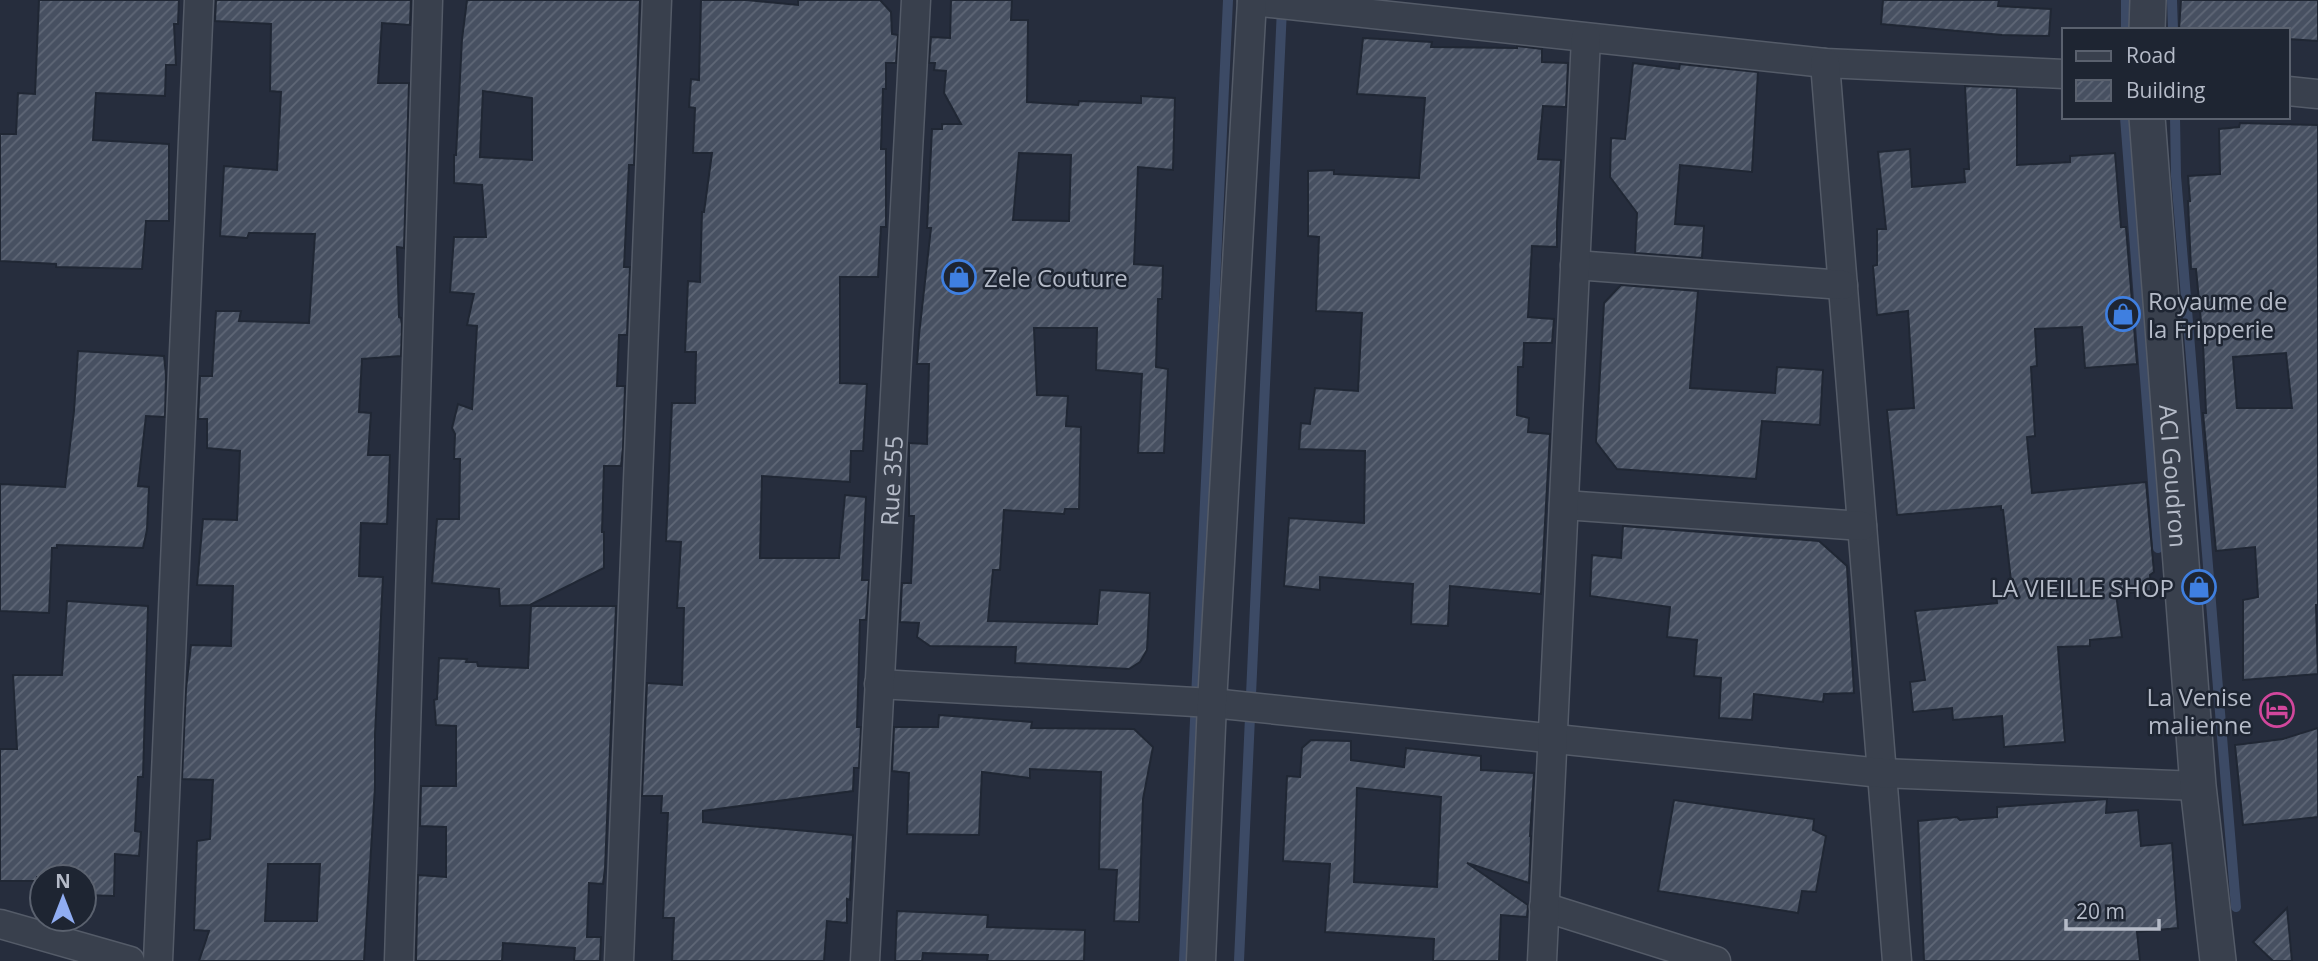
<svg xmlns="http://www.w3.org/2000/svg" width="2318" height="961" viewBox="0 0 2318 961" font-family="'Open Sans',sans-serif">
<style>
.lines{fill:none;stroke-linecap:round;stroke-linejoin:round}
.stream{stroke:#3c4a65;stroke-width:10}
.building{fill:url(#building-hatch);stroke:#202734;stroke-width:2;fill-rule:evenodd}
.minor-casing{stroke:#545b68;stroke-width:31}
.tertiary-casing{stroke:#545b68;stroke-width:38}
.minor{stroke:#39404d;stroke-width:28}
.tertiary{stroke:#39404d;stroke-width:35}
.labels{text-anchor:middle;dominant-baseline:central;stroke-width:5;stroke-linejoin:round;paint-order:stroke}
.poi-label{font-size:24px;fill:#b5bbc8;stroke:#1e2532;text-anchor:start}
.street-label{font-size:24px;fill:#b5bbc8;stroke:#1e2532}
</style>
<defs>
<pattern id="building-hatch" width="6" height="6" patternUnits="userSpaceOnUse" patternTransform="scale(1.75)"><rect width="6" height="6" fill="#475061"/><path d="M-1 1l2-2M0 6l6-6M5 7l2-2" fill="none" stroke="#5f6776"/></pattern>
</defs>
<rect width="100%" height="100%" fill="#262d3d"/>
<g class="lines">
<!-- stream -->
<g class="stream">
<polyline points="2172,0 2173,30"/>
<polyline points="2126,30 2126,0"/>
<polyline points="2125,117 2158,548"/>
<polyline points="2175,117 2176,176 2236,907"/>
<polyline points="1184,961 1228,0"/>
<polyline points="1239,961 1282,8"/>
</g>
</g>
<!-- building -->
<g class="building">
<polygon points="39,0 179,0 178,24 174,24 176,65 166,65 165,96 96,93 93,140 169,144 169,221 146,221 142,269 56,267 56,264 0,261 0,134 16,134 18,93 35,94"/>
<path d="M 216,0 L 411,0 L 410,25 L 382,23 L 378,83 L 409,83 L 404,248 L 397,247 L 399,317 L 401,318 L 402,326 L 401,356 L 362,359 L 359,412 L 371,413 L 368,455 L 390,455 L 387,524 L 361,523 L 359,576 L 383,577 L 375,734 L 375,787 L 364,961 L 199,961 L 209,931 L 194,930 L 197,841 L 210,839 L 213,780 L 182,779 L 186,689 L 191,645 L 231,646 L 233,586 L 197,585 L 203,519 L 237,520 L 240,451 L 207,448 L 207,419 L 198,419 L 200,376 L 212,376 L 216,311 L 241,311 L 239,321 L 309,323 L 315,234 L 249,233 L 247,238 L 220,236 L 224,166 L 277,170 L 281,92 L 270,91 L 271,24 L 215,21 ZM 268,864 L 320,864 L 317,921 L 265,921 Z"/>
<path d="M 467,0 L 640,0 L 634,165 L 629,165 L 624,267 L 630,267 L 627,335 L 619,335 L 617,386 L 625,386 L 623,448 L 621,466 L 604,466 L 602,532 L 604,532 L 604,568 L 530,605 L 500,606 L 499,589 L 432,583 L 437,519 L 459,519 L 460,459 L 454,459 L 455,434 L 452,428 L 458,404 L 472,409 L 477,326 L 467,325 L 474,294 L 450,292 L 454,237 L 486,237 L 482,185 L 454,183 L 454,155 L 456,155 L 462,39 ZM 483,91 L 532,98 L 532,160 L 480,157 Z"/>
<polygon points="701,0 747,0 798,5 798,0 880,0 891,12 892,34 898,35 896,63 886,63 886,89 883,89 881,149 886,149 886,227 881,227 878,277 840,277 840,383 867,384 863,451 851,451 850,482 762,476 760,558 839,558 845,495 866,497 862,580 869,580 866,620 860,620 857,727 861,727 859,768 854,768 853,791 703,811 703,822 853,835 850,900 847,899 847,923 827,921 824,961 672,961 674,918 663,918 668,813 661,813 662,796 642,796 647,683 682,685 684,608 677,608 681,542 666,541 672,403 695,403 696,352 685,352 688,281 700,282 702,212 704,212 712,153 693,153 695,108 689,107 691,79 699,80"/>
<path d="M 951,0 L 1012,0 L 1011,20 L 1028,20 L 1027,102 L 1078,105 L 1079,101 L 1141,103 L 1141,96 L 1175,98 L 1173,170 L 1138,167 L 1134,264 L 1163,266 L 1162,299 L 1158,299 L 1156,367 L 1168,369 L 1164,453 L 1138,453 L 1142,374 L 1096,370 L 1097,328 L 1034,328 L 1037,395 L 1068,396 L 1066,426 L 1081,427 L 1079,509 L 1065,509 L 1064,514 L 1004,510 L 1000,570 L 993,570 L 988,621 L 1097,624 L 1100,590 L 1150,593 L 1147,650 L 1140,662 L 1129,669 L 1015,663 L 1016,647 L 930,646 L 917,637 L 919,623 L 900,622 L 902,583 L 911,583 L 914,516 L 909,516 L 909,443 L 927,444 L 929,364 L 917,364 L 919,335 L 931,228 L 927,228 L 932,129 L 942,129 L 942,124 L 961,124 L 944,93 L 946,71 L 934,70 L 935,63 L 929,63 L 931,37 L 950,38 ZM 1019,153 L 1071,155 L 1069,221 L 1013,220 Z"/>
<polygon points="1883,0 1999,0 1998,6 2051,9 2049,36 2002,35 1881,24"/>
<polygon points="2181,0 2318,0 2318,41 2288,39 2288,30 2179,30"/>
<polygon points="1363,38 1432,42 1431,47 1517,48 1517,46 1542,49 1542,62 1568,63 1566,107 1543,106 1538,159 1561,160 1557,223 1557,247 1532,246 1528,317 1554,319 1552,343 1524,343 1523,367 1518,367 1517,415 1529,418 1528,432 1550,434 1541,594 1450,586 1448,626 1411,624 1413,584 1320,577 1320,590 1284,586 1289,518 1364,523 1365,451 1299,449 1301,423 1310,424 1315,388 1358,391 1362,313 1316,311 1319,237 1308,236 1308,171 1334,170 1334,174 1419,178 1425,98 1357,94"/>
<polygon points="1633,63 1679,69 1680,64 1758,72 1752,172 1680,165 1675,224 1704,226 1702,258 1635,253 1637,213 1610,177 1611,138 1625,139"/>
<polygon points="1965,86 2017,88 2017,165 2070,162 2070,156 2115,153 2121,227 2126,227 2137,364 2085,368 2082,327 2035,329 2037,366 2031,367 2035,436 2027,437 2032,493 2146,482 2154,572 2150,575 2151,591 2116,594 2122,637 2090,640 2090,646 2058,647 2065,742 2004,747 2002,716 1953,720 1952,708 1913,712 1910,682 1925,680 1915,611 1997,603 1996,592 2012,590 2003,510 2001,510 2001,506 1897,515 1887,410 1914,408 1908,311 1877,315 1873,266 1877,265 1877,229 1886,229 1878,152 1910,149 1912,187 1965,182 1964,169 1969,169"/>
<path d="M 2240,123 L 2318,125 L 2318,605 L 2316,605 L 2318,674 L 2243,680 L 2243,600 L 2258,597 L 2255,547 L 2216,551 L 2203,413 L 2206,413 L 2203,343 L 2196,269 L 2191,269 L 2188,201 L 2190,201 L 2188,176 L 2220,174 L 2219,129 L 2239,127 ZM 2286,353 L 2292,408 L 2237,408 L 2233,357 Z"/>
<polygon points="1621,285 1698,291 1690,388 1775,393 1777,367 1823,370 1820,425 1762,421 1756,479 1617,469 1596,442 1604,303"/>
<polygon points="78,351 164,356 166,375 165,417 146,416 138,486 149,487 147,530 143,548 57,545 57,548 52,548 49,613 0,611 0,484 65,487 74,411"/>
<polygon points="1623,526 1819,541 1847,566 1854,693 1824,694 1823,702 1754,694 1752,720 1719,718 1721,678 1694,676 1697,640 1667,637 1670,607 1590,596 1592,555 1621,558"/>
<polygon points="67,601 148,606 143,777 138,777 135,831 141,832 139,856 115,854 114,896 84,895 84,877 37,877 36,881 0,881 0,749 17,749 13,675 62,675"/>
<polygon points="531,606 616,606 605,869 603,884 589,883 587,937 601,937 600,961 574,961 575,948 503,943 502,961 416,961 418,875 446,877 446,827 420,826 421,786 456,786 456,726 436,725 434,700 437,699 439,658 467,659 466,662 477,662 478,666 528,668"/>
<polygon points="939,715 1032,722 1031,728 1134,729 1153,747 1143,799 1139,922 1114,921 1117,870 1099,869 1101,772 1030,769 1030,778 982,772 979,835 907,834 909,773 892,771 894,727 938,727"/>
<polygon points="2318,728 2318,817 2243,825 2235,745 2283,739"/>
<path d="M 1311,740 L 1351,741 L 1351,760 L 1404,767 L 1406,748 L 1481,756 L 1481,770 L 1534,773 L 1530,836 L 1531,836 L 1529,883 L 1467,863 L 1528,905 L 1527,917 L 1501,915 L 1499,961 L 1433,961 L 1434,939 L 1325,932 L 1330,864 L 1283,861 L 1287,776 L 1300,777 L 1302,748 ZM 1357,788 L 1441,797 L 1437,887 L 1354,882 Z"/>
<polygon points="2107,799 2106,813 2138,810 2141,846 2172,843 2178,928 2137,932 2140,961 1924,961 1918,821 1957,817 1960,820 1997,817 1997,807"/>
<polygon points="1674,800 1814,819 1813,830 1826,836 1816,892 1802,891 1798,913 1658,891"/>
<polygon points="2287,908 2292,961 2273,961 2253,942"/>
<polygon points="897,911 988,915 987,927 1085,930 1084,961 987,961 988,955 923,953 922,961 895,961"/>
</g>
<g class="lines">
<!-- minor casing -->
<g class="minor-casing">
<g id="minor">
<polyline points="1252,1 1825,63 2064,74"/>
<polyline points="1825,63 1897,961"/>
<polyline points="2288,91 2318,94"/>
<polyline points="1575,265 1843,285"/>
<polyline points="1564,505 1862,526"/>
<polyline points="879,684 1212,703 1881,773 2198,786"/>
<polyline points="1544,907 1716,961"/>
<polyline points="0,924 130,961"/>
<polyline points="158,961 199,0"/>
<polyline points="399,961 428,0"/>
<polyline points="619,961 657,0"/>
<path id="s1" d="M 865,961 L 916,0"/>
<polyline points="1201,961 1212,703 1252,0"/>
<polyline points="1542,961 1586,38"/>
</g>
</g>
<!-- tertiary casing -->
<g class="tertiary-casing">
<g id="tertiary">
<polyline points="2147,30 2148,0"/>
<path id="s2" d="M 2147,117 L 2198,786 L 2218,961"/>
</g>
</g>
<!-- minor -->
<use href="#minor" class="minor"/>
<!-- tertiary -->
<use href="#tertiary" class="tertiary"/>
</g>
<!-- icons -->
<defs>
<g id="shop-ring" transform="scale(1.75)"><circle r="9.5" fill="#1e2532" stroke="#3f7fe0" stroke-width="1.5"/><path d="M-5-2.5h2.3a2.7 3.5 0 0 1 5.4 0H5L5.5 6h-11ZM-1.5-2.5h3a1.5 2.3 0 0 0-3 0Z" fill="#3f7fe0"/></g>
<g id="hotel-ring" transform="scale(1.75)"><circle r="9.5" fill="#1e2532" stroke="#d1479c" stroke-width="1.5"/><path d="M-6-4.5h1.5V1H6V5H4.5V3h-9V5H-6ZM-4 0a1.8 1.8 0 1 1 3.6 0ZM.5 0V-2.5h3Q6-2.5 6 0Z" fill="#d1479c"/></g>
</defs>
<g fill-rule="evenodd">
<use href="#shop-ring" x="959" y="277"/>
<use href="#shop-ring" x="2123" y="314"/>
<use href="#shop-ring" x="2199" y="587"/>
<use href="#hotel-ring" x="2277" y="710"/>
</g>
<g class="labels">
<!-- poi labels -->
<g class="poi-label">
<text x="984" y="277">Zele Couture</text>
<text x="2148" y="300">Royaume de<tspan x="2148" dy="28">la Fripperie</tspan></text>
<text x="2174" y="587" text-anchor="end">LA VIEILLE SHOP</text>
<text x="2252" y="696" text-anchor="end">La Venise<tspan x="2252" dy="28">malienne</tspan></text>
</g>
<!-- street labels -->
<g class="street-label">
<text stroke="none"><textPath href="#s2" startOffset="360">ACI Goudron</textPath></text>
<text stroke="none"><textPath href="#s1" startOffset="481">Rue 355</textPath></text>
</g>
</g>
<!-- legend -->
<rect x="2062" y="28" width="228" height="91" fill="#1e2532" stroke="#5a616e" stroke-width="2"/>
<rect x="2076" y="51" width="35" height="10" fill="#39404d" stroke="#5a616e" stroke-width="2"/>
<text x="2126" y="63" font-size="21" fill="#b5bbc8">Road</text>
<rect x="2076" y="80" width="35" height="21" fill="url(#building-hatch)" stroke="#5a616e" stroke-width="2"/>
<text x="2126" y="98" font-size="21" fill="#b5bbc8">Building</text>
<!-- north arrow -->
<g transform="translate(63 898)"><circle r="33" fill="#1e2532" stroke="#5a616e" stroke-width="2"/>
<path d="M0-5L12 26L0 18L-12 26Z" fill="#90adf2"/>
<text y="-10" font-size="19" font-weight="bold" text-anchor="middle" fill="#b5bbc8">N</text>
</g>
<!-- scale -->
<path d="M2066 919v10h93v-10" fill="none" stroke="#b5bbc8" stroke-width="3.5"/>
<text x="2076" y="919" font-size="21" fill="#b5bbc8" stroke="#1e2532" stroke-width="5" paint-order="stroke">20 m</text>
</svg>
